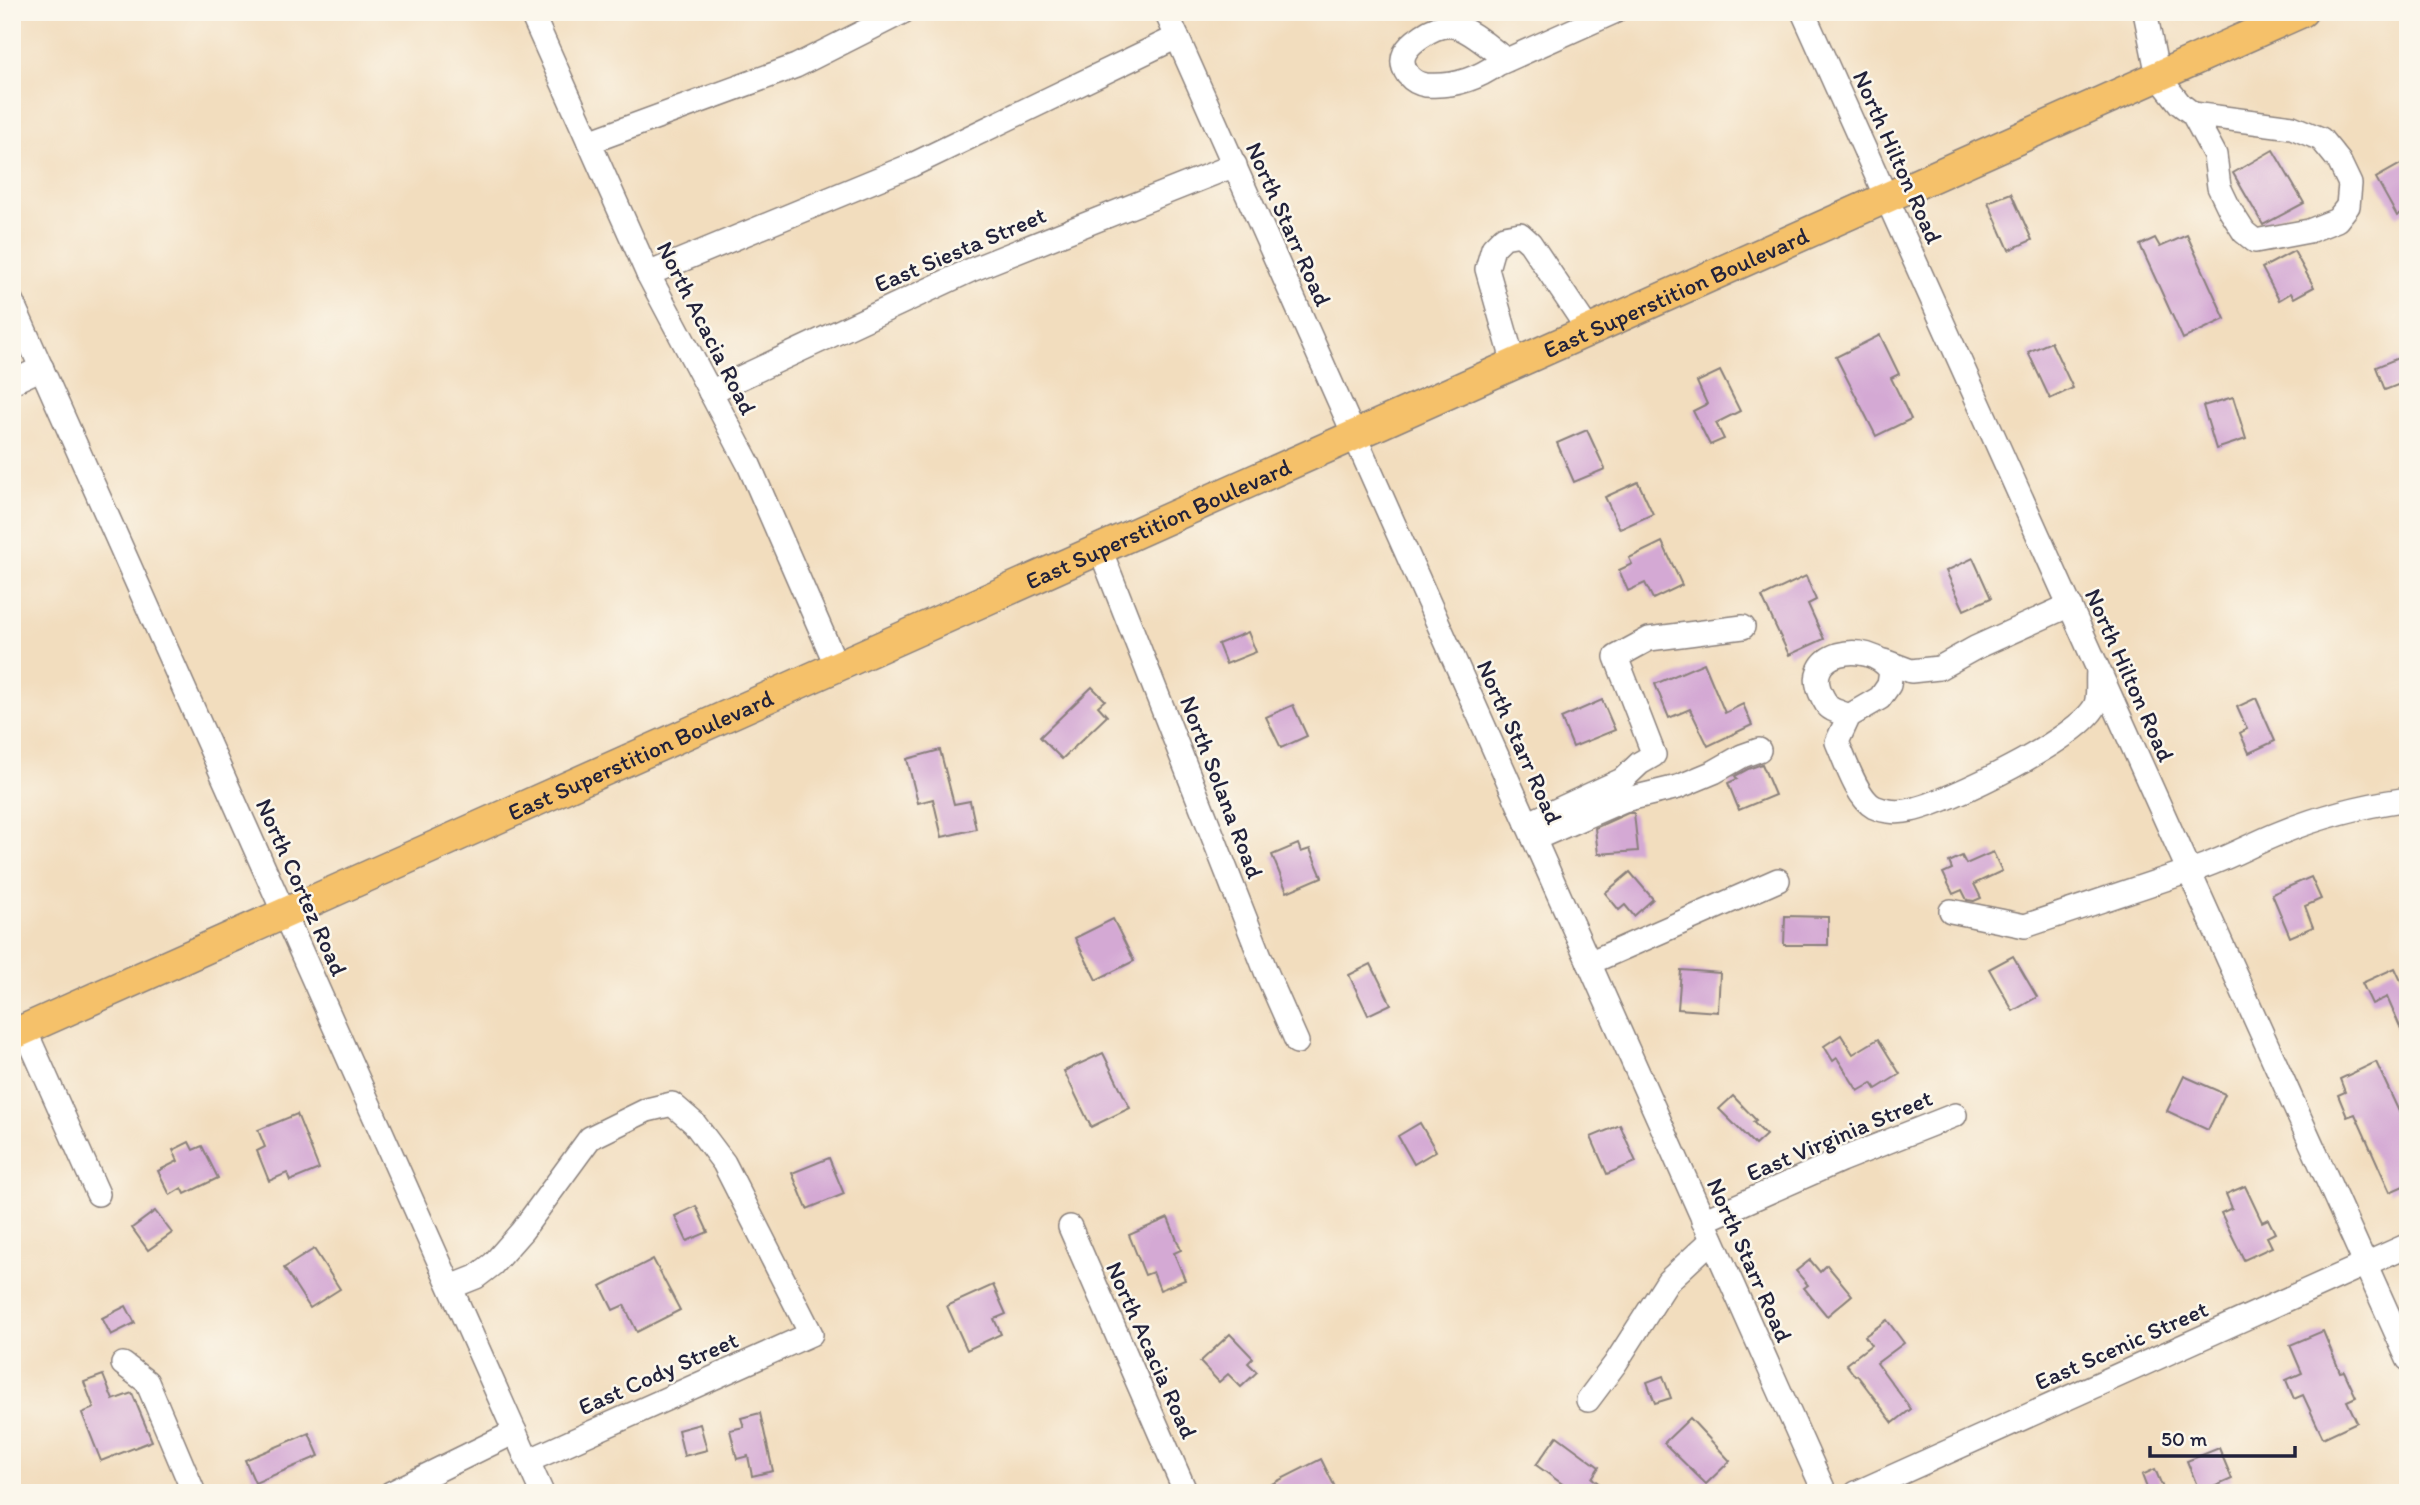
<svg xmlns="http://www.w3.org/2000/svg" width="2420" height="1505" viewBox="0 0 2420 1505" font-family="Itim,sans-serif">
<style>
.building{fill:#d4a9d4}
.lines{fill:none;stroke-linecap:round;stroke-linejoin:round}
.minor-casing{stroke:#8a807c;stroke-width:26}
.major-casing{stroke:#8a807c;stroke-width:33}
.minor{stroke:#fff;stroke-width:23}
.major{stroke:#f5c16b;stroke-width:30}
.labels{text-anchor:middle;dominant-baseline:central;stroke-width:5;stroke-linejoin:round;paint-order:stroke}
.street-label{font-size:24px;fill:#22223b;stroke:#fbf7ec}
</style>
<rect width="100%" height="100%" fill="#fbf7ec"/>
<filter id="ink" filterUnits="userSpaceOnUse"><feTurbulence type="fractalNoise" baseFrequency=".0143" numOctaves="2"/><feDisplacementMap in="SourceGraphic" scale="14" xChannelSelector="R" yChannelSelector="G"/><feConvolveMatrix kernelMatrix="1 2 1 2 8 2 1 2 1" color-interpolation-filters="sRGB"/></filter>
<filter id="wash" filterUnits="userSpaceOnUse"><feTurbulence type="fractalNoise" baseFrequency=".00686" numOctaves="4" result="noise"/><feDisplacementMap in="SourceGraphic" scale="28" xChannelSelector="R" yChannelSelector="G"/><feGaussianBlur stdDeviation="1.57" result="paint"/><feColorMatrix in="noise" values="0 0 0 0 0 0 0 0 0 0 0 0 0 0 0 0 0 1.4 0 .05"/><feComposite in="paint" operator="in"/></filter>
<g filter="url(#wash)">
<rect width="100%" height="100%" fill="#f2ddbe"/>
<g id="blocks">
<!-- building -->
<g class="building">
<polygon points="2273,150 2304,203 2263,225 2233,173"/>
<polygon points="2408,160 2408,210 2397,216 2376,178"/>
<polygon points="2011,193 2032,240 2009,250 1988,202"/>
<polygon points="2187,235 2225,319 2183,339 2140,245 2155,238 2160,247"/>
<polygon points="2294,251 2314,287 2294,298 2291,293 2279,300 2262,268"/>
<polygon points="1880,335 1899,374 1891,378 1911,419 1876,436 1836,357"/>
<polygon points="2051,342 2073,388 2050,399 2028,352"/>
<polygon points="2398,358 2408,381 2385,390 2376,367"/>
<polygon points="1720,371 1740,411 1716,423 1724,439 1710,445 1693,411 1707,404 1697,382"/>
<polygon points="2233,397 2246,439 2216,449 2203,406"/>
<polygon points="1587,430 1605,469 1574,482 1557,443"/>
<polygon points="1638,482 1653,514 1620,529 1605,497"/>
<polygon points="1662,542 1682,585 1653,599 1645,583 1628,591 1619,570 1632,564 1629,558"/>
<polygon points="1973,558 1991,598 1964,610 1946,571"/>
<polygon points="1806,576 1816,600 1808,604 1824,639 1789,655 1762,597"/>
<polygon points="1248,632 1256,652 1226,664 1218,644"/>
<polygon points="1704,663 1725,713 1743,704 1752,725 1708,746 1690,709 1669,718 1655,684"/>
<polygon points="1092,687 1105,700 1098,706 1107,716 1062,759 1040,737"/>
<polygon points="2256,698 2275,741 2249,753 2240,733 2247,729 2237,707"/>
<polygon points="1602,700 1615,730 1573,747 1561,718"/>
<polygon points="1293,705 1307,736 1281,748 1266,717"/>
<polygon points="940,750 954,804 970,801 976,829 942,837 933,799 918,803 907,759"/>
<polygon points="1762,764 1775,795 1739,810 1728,783 1737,779 1735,776 1748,769"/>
<polygon points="1628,813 1634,813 1638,851 1598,854 1595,828"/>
<polygon points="1298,844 1301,852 1310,849 1322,877 1287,892 1272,855"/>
<polygon points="1993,852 2002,871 1974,884 1981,898 1974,901 1967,900 1962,890 1953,894 1943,873 1952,869 1949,862 1962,856 1966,864"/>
<polygon points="1630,872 1653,899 1634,916 1625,905 1619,910 1605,893"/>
<polygon points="2311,877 2321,899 2305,906 2313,927 2290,937 2272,894"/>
<polygon points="1785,916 1828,917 1828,945 1784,945"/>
<polygon points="1113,919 1134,961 1096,980 1075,938"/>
<polygon points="2013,956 2037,997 2013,1011 1989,969"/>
<polygon points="1371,964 1391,1004 1368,1015 1349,975"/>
<polygon points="2395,968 2408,996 2408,1045 2387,997 2372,1004 2362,983"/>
<polygon points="1681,970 1720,973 1718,1012 1678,1009"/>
<polygon points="1841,1035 1853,1054 1878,1039 1900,1074 1876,1089 1872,1083 1858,1091 1837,1058 1833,1061 1824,1046"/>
<polygon points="1103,1053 1130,1108 1091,1127 1064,1071"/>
<polygon points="2376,1062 2408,1131 2408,1184 2390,1192 2355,1114 2347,1117 2338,1095 2345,1092 2340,1079"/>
<polygon points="2184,1076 2225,1094 2208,1130 2167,1111"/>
<polygon points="1733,1096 1756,1120 1753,1122 1766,1135 1755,1145 1719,1109"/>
<polygon points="297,1114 319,1169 290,1181 287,1173 269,1181 257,1151 265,1147 258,1130"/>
<polygon points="1420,1123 1436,1151 1414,1164 1398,1136"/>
<polygon points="1620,1125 1636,1162 1607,1174 1591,1137"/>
<polygon points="189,1142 193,1150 202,1146 218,1178 185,1194 182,1188 170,1195 158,1171 178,1161 173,1150"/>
<polygon points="829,1158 844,1194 807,1209 792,1173"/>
<polygon points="2245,1186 2262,1222 2268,1219 2275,1233 2267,1237 2272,1247 2244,1260 2221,1213 2232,1208 2226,1194"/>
<polygon points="696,1206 708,1232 687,1241 675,1216"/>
<polygon points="155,1211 172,1233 148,1250 132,1228"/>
<polygon points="1168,1218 1181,1250 1174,1253 1185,1280 1160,1290 1153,1272 1145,1275 1129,1235"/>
<polygon points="314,1249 340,1289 310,1308 284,1268"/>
<polygon points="653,1259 680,1310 637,1332 624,1305 613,1310 601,1286"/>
<polygon points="1810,1260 1820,1272 1827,1265 1852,1295 1827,1316 1804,1288 1808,1285 1796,1271"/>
<polygon points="993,1285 1006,1314 994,1319 1001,1334 967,1350 947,1306"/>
<polygon points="126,1306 135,1323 111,1335 102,1318"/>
<polygon points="1887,1320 1904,1343 1877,1363 1911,1409 1893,1423 1857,1375 1855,1376 1846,1364 1871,1345 1865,1336"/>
<polygon points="2323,1331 2340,1372 2344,1371 2356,1397 2347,1401 2357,1422 2323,1438 2303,1395 2294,1399 2286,1380 2302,1373 2290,1345"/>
<polygon points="1230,1334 1253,1358 1248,1363 1257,1372 1241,1387 1228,1374 1219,1382 1200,1362"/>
<polygon points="103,1375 113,1400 132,1393 152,1441 101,1461 82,1413 94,1408 84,1382"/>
<polygon points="1663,1376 1671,1398 1655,1403 1647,1382"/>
<polygon points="760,1413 773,1471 752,1476 748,1456 737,1459 730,1430 744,1427 741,1418"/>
<polygon points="1690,1418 1730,1461 1706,1484 1664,1443"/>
<polygon points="700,1424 707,1450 684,1456 678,1430"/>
<polygon points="309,1433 319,1456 255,1483 245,1460"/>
<polygon points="1557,1436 1599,1467 1592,1478 1611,1493 1575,1493 1536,1465"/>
<polygon points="2219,1448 2232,1479 2200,1493 2187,1461"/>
<polygon points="1321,1459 1338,1493 1254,1493"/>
<polygon points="2155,1469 2165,1493 2149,1493 2142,1475"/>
</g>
</g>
</g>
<g filter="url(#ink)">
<use href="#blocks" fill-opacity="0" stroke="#8a807c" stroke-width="2"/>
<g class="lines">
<!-- minor casing -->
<g class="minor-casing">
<g id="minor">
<polyline points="531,12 648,274 749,465 837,667"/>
<polyline points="1166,12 1825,1493"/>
<polyline points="1803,12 2408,1359"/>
<polyline points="2145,12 2158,76 2180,104 2193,114 2292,127 2321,139 2339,161 2350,184 2348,206 2337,220 2309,231 2255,241 2244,232 2230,210 2219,187 2215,155 2193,114"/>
<path d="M 1507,60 C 1493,51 1472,31 1457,27 C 1444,23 1432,29 1422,36 C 1407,46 1396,58 1408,75 C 1413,81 1418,84 1426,85 C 1453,87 1477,79 1498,64 L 1614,12"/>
<polyline points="589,142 796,66 903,12"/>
<polyline points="648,274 912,165 1177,37"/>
<polyline points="12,302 542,1493"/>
<polyline points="1514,364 1487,269 1493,248 1504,237 1520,234 1530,243 1589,331"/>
<polyline points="12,382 42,368"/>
<polyline points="710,392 971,270 1235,165"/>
<polyline points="1100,549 1267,974 1297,1042"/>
<polyline points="1884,661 1911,671 1939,668 1975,648 2070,605"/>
<path d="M 1849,716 C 1843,713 1833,711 1829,707 C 1826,705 1825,701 1823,698 C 1797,652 1868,637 1891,671 L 1889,685 L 1880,698 L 1849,716 L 1837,742 C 1845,760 1857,798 1874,807 C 1885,812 1900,813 1911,810 C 1947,803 2083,737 2096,704 C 2099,695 2097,681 2098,671"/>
<polyline points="1527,824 1622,780 1640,763 1654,755 1616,657 1649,639 1743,627"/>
<polyline points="1534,839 1624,800 1678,787 1714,772 1742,756 1759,750"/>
<path d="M 1951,911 L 2025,926 L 2189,871 C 2222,862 2249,845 2280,833 C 2319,817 2361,806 2402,800"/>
<polyline points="1589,963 1778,880"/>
<polyline points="25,1030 98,1194"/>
<polyline points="1703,1221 1841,1160 1955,1115"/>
<polyline points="1070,1227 1186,1493"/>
<polyline points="451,1287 476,1277 493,1264 522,1231 590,1138 647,1110 672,1104 694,1123 724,1163 811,1334 528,1461"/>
<polyline points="123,1364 147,1382 194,1493"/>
<polyline points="1588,1400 1615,1364 1668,1281 1712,1240"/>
<polyline points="391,1493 515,1432"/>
<polyline points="1856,1493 2408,1245"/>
</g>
</g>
<!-- major casing -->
<g class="major-casing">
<g id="major">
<path id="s1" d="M 12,1035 L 2302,12"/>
</g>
</g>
<!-- minor -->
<use href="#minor" class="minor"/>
<!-- major -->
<use href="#major" class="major"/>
</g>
</g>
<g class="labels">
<!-- street labels -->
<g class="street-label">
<text transform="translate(1898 157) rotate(66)">North Hilton Road</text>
<text transform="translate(1289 224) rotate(66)">North Starr Road</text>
<text transform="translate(960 249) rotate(-23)">East Siesta Street</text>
<text stroke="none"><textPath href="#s1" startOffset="1822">East Superstition Boulevard</textPath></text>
<text transform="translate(707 328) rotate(63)">North Acacia Road</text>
<text stroke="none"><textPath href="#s1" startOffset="1255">East Superstition Boulevard</textPath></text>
<text transform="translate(2130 675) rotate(66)">North Hilton Road</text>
<text transform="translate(1520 742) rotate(66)">North Starr Road</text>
<text stroke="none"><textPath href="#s1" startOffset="688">East Superstition Boulevard</textPath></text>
<text transform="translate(1222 787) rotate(69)">North Solana Road</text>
<text transform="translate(302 887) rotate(66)">North Cortez Road</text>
<text transform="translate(1839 1135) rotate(-23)">East Virginia Street</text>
<text transform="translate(1750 1260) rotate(66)">North Starr Road</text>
<text transform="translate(2121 1345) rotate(-24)">East Scenic Street</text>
<text transform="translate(1152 1350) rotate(66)">North Acacia Road</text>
<text transform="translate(658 1373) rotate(-24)">East Cody Street</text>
</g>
</g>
<!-- margin -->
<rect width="2420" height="1505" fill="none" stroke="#fbf7ec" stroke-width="42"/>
<!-- scale -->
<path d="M2150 1446v10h145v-10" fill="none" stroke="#22223b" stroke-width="3.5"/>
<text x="2161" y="1446" font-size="21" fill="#22223b" stroke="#fbf7ec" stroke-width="5" paint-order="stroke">50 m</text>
</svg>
